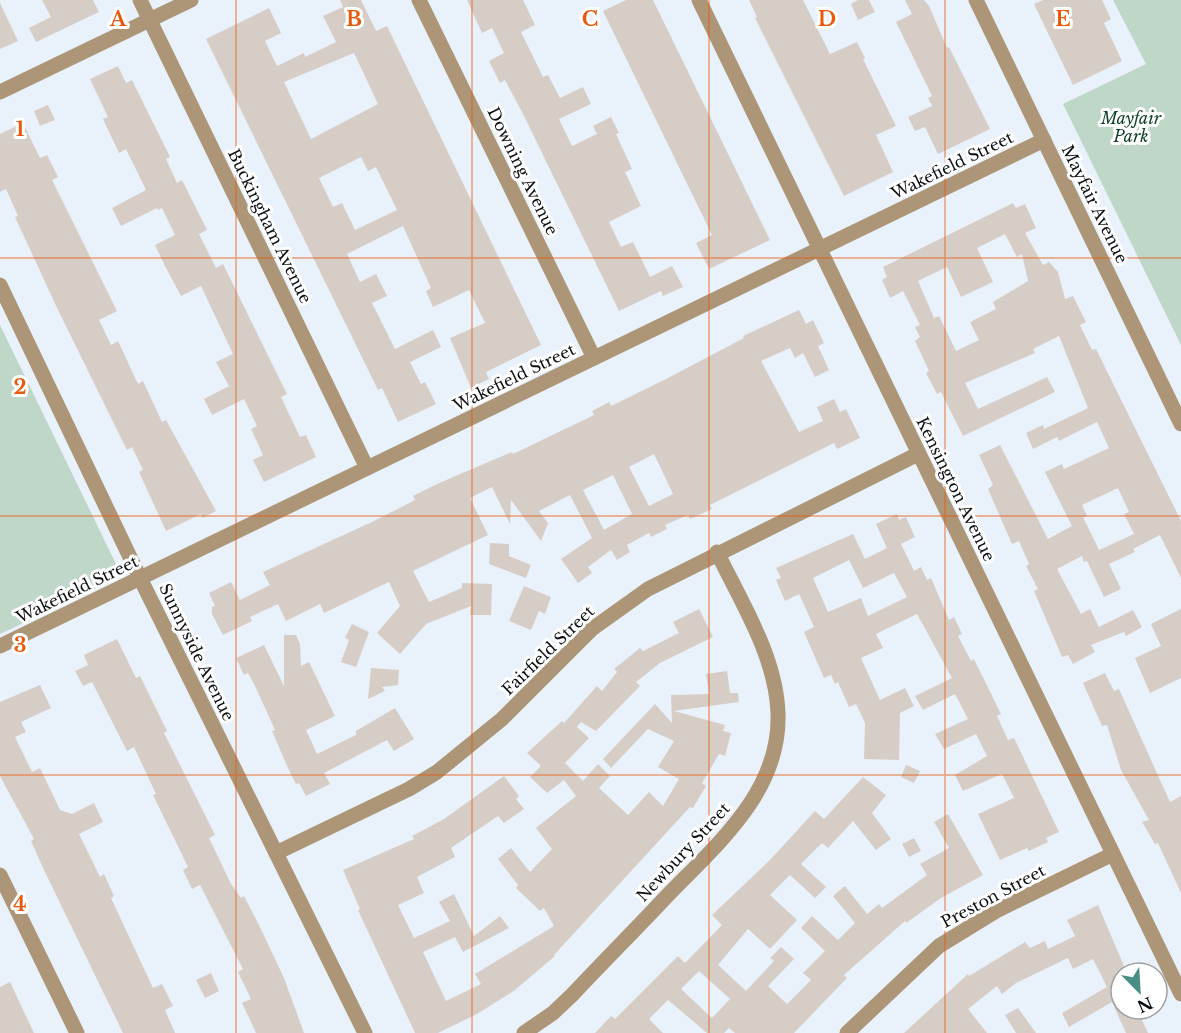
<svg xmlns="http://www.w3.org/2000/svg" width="1181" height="1033" viewBox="0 0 1181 1033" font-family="'Libre Baskerville',serif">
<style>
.green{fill:#bed7c8}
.building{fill:#d7cdc7;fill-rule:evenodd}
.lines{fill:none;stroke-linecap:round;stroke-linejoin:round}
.minor{stroke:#ac9677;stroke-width:15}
.grid{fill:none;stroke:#e8590c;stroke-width:1.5;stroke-opacity:0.55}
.labels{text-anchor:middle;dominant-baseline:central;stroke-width:6;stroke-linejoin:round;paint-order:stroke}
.park-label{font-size:16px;font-style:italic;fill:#0d3e27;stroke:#fff}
.street-label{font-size:16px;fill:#0d1013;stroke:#fff}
.grid-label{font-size:20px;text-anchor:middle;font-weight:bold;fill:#e8590c;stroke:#fff;stroke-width:6;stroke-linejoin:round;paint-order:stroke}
</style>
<rect width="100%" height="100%" fill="#e9f2fa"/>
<!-- green -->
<g class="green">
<polygon points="1113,0 1181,0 1181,345 1063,104 1146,64"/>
<polygon points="0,325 116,564 116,573 106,584 0,634"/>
</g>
<!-- building -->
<g class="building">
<polygon points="42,0 93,0 99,12 36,42 29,28 51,17"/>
<path d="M 340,0 L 361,0 L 376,31 L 387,26 L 541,345 L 486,372 L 489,379 L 471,388 L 450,338 L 485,323 L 469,290 L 433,307 L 426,291 L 431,288 L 403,226 L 347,254 L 360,282 L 376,274 L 387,296 L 372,303 L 395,349 L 433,330 L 441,347 L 410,362 L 421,384 L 425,382 L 436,404 L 398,422 L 382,388 L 378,390 L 206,39 L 269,8 L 281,33 L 265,41 L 277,66 L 304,53 L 305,57 L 336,42 L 323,16 L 343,7 ZM 354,53 L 378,104 L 311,139 L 284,82 ZM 361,157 L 368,171 L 376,167 L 397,210 L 355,230 L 342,203 L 333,207 L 319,178 Z"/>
<polygon points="467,0 523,0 535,25 521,32 543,77 548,75 560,98 583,87 591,104 559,119 572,146 597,134 593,126 611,117 619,133 616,134 632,169 625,172 641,206 609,222 621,247 633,242 650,277 672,266 683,287 663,296 661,291 619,311 523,114 505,80 500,83 489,61 504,53 492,28 482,33"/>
<polygon points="626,0 653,0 770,240 709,269 696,243 712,235 603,11"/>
<polygon points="749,0 803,0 830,54 857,42 865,58 863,59 896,126 876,135 893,172 844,196 755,18 757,17"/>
<polygon points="858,0 869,0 875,12 858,20 851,4"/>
<polygon points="905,0 924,0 929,6 947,48 949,47 990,129 938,154 925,127 915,131 908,117 932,106 928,98 932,96 896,22 912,14"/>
<polygon points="1043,0 1102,0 1111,19 1104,23 1122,61 1073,85 1034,4"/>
<polygon points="0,3 18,41 0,49"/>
<polygon points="118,66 126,83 132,80 170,157 166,159 177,183 182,180 207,230 199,234 216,268 223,264 287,394 281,397 300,437 306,435 316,457 264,482 253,460 263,455 251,429 257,426 244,399 212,415 204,399 229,386 216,362 233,354 201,286 181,296 166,268 155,245 175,235 162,208 158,210 157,208 121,226 112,208 146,190 126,149 119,153 103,119 108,117 90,79"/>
<polygon points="48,105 55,120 40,126 34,111"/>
<polygon points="23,123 40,158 47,155 58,177 52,180 117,311 99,320 111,345 118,341 138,384 143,381 162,422 166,420 216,511 202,518 201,514 166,531 139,472 143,470 132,447 127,450 58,310 15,217 18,216 6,189 0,192 0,134"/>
<path d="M 1013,203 L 1016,208 L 1025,204 L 1036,228 L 1025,233 L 1043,265 L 1049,262 L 1058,272 L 1065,299 L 1073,296 L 1086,322 L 1080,325 L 1092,350 L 1096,349 L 1181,521 L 1181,578 L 1160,535 L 1133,549 L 1135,552 L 1109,564 L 1121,589 L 1104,597 L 1087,561 L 1084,562 L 1082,556 L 1057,569 L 1081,614 L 1090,609 L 1099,627 L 1133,610 L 1142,627 L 1126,636 L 1124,632 L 1091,645 L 1095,652 L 1073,664 L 1068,655 L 1062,657 L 1034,591 L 1038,589 L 1026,566 L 1029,564 L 1019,541 L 1012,544 L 988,489 L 993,485 L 979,455 L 1000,445 L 1048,539 L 1072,526 L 1045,472 L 1062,464 L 1064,469 L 1109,448 L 1097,422 L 1059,441 L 1057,437 L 1033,449 L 1026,433 L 1043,425 L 1044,429 L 1088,408 L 1059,336 L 1033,349 L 1035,353 L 965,383 L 978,409 L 1047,377 L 1055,392 L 963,436 L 941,392 L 937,394 L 926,373 L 929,371 L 915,341 L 920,337 L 915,327 L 920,325 L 903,291 L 890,298 L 882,280 L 887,277 L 883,267 ZM 1005,234 L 1017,257 L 1022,254 L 1028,281 L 993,302 L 996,309 L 970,322 L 979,340 L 956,351 L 939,316 L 934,318 L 918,281 L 947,267 L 961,297 L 993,282 L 977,248 ZM 1118,488 L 1129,512 L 1124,514 L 1134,534 L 1099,550 L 1083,517 L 1087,516 L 1082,505 Z"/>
<path d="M 799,310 L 806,324 L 813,320 L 824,343 L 818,346 L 829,370 L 815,377 L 803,353 L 795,358 L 790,348 L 761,361 L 799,432 L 823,421 L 817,407 L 834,399 L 840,412 L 846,409 L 860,438 L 837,449 L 834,443 L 710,505 L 712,509 L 690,519 L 688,515 L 665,525 L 667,529 L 651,537 L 649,533 L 627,545 L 630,552 L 617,560 L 611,550 L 588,567 L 592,573 L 578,583 L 561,559 L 592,538 L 570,495 L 539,511 L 548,523 L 541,541 L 511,500 L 510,524 L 492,487 L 470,498 L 488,535 L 413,571 L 429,602 L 462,588 L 462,583 L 492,584 L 491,615 L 470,615 L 471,606 L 426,624 L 400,654 L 377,633 L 400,606 L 389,582 L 324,613 L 320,604 L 286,621 L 278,604 L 250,617 L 252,621 L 223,635 L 212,614 L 212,607 L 215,606 L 209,593 L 231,582 L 240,600 L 270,585 L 263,572 L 374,521 L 415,500 L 413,496 L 437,484 L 512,452 L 513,454 L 594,415 L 592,411 L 609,402 L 611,406 L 666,379 L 744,338 L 743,336 ZM 654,454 L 673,494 L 649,506 L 629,467 ZM 613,475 L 632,514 L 604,530 L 583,490 Z"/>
<path d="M 897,514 L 899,520 L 906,517 L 915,537 L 901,544 L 914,571 L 921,567 L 927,580 L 931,578 L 949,620 L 954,617 L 962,634 L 958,636 L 971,661 L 974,659 L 1001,714 L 997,716 L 1008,740 L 1014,738 L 1059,832 L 1046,838 L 1048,842 L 1029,851 L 1027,848 L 1000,860 L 978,814 L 1014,798 L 1002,774 L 963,791 L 955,775 L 987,756 L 976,734 L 944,749 L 935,734 L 968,719 L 955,694 L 923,710 L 915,696 L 952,678 L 917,614 L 876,634 L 883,648 L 861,658 L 880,700 L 905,688 L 914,706 L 900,713 L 899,760 L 864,759 L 865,723 L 856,704 L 849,707 L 838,682 L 835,684 L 831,675 L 824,678 L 804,632 L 814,627 L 799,594 L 785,601 L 776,580 L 781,578 L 776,568 L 853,534 L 865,559 L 887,548 L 876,524 ZM 849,560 L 863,588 L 894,573 L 907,597 L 868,616 L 861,598 L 828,612 L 813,578 Z"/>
<polygon points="490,543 509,544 509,556 531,565 526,578 489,564"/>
<polygon points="524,586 551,597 545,614 539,611 531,630 509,621"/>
<polygon points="699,609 713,637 660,663 636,682 640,686 596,731 581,722 577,727 589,738 565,763 583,781 598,764 610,776 599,788 628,815 649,792 663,806 679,779 658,767 674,741 648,729 611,768 603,759 655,704 672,723 671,695 709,694 706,674 727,671 730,693 738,693 739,702 674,711 725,725 723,731 731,733 725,756 719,754 702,783 706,786 693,808 690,807 554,955 555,956 515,990 477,1014 438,1033 415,1033 358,910 360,909 343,870 414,839 412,836 444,819 504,776 519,796 516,799 524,809 504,823 498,816 451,848 455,857 417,877 424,893 398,905 414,938 450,921 439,902 454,894 474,936 500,916 509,928 463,952 455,937 423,952 446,1001 481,984 475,974 554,926 544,908 540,911 516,888 518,885 498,859 511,848 530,872 552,849 536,828 576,796 564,780 547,793 530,777 541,766 527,753 562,721 564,723 597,686 602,691 617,672 614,669 640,648 643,651 679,633 673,622"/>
<polygon points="1181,609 1181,678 1150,693 1135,658 1161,646 1151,624"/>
<polygon points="352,624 369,632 356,667 341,662 349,640 345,638"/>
<polygon points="284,635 296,635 300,644 301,666 309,662 335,716 306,730 317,754 356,735 356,731 395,708 414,739 394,751 387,740 324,773 330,784 306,796 299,783 296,784 288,768 272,731 275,730 255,686 248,673 244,675 236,658 264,645 284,686"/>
<polygon points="117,639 136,678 140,676 167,731 164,733 215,835 209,838 231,884 241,898 244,896 258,923 284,978 304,1033 256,1033 242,1003 251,999 238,972 243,969 200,885 192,889 183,870 188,867 153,795 156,794 134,747 127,751 92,682 83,686 75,671 88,665 84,655"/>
<polygon points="371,668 399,670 398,685 382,687 385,691 368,699"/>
<polygon points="1105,673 1114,691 1119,689 1170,802 1181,796 1181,893 1158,843 1155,844 1142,822 1149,820 1121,770 1107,725 1102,726 1083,683"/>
<polygon points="40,685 51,708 21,722 26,732 15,737 32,772 40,768 60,810 72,814 94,803 103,822 79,834 100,877 104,874 114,896 111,898 153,988 162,984 173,1006 165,1010 175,1033 123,1033 44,870 31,841 34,839 0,776 0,702"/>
<polygon points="906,765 920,771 914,783 901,777"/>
<path d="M 863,777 L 886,795 L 872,813 L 891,839 L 876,850 L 853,821 L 828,848 L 822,843 L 801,864 L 826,887 L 815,898 L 790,875 L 770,895 L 797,920 L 770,949 L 748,929 L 718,965 L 746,991 L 774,961 L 770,958 L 781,947 L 794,959 L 768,986 L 787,1004 L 811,980 L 803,973 L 825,951 L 801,928 L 812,916 L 838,940 L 855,923 L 833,896 L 845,886 L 867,914 L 879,904 L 882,908 L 927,875 L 920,864 L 949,848 L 934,822 L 948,814 L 983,875 L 941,898 L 906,923 L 905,921 L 844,975 L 847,978 L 794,1033 L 735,1033 L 729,1028 L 724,1033 L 707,1033 L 668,1000 L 649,1019 L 663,1033 L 595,1033 L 611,1016 L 615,1019 L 678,956 L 685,963 L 722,925 L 712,915 L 769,861 L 815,811 L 824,819 ZM 699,971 L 730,999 L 712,1018 L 681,989 Z"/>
<polygon points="914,838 921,851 909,857 902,844"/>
<polygon points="1098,905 1127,973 1121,973 1121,1009 1137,1009 1148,1033 1126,1033 1112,1002 1069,1027 1062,1013 1107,987 1093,959 1073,969 1068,958 1016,983 1002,994 997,986 968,1009 987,1033 904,1033 968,974 969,976 1025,942 1030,948 1045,941 1048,949 1075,936 1067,920"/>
<polygon points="211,973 219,991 205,998 196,980"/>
<polygon points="10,982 34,1033 0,1033 0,987"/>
<polygon points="1018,1008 1036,1033 1016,1033 1005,1015"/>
</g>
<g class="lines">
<!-- minor -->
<g class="minor">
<polyline points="140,0 367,468"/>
<polyline points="419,0 594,358"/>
<polyline points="699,0 1181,994"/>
<polyline points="976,0 1181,424"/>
<polyline points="0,92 191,0"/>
<polyline points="0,285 140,578 365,1033"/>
<polyline points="0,646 1044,140"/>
<polyline points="276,853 409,789 437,772 502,719 592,629 648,589 918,454"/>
<polyline points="0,875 77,1033"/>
<path d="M 524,1033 L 553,1013 L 572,995 C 603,962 635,930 666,897 C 716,845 781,792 778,713 C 776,656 741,602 717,552"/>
<polyline points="847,1033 939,946 996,911 1113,854"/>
</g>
</g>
<!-- grid -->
<path class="grid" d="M 236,0 L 236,1033M 472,0 L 472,1033M 709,0 L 709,1033M 945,0 L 945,1033M 0,258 L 1181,258M 0,516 L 1181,516M 0,775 L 1181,775"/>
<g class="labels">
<!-- park labels -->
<g class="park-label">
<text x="1131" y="118">Mayfair<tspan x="1131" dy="18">Park</tspan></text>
</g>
<!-- street labels -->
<g class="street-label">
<text transform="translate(952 165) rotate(-26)">Wakefield Street</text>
<text transform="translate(523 171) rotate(64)">Downing Avenue</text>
<text transform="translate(1095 204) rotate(64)">Mayfair Avenue</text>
<text transform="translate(270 226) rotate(64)">Buckingham Avenue</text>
<text transform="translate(514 377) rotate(-26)">Wakefield Street</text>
<text transform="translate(956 489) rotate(64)">Kensington Avenue</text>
<text transform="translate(77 589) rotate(-26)">Wakefield Street</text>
<text transform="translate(548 650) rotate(-44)">Fairfield Street</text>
<text transform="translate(197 652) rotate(64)">Sunnyside Avenue</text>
<text transform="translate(683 852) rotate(-47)">Newbury Street</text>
<text transform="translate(993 896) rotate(-28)">Preston Street</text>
</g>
</g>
<g class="grid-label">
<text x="118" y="26">A</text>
<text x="354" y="26">B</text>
<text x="590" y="26">C</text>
<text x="827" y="26">D</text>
<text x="1063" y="26">E</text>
<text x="20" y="136">1</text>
<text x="20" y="394">2</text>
<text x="20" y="652">3</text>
<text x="20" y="911">4</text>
</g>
<!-- north arrow -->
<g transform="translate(1139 991) rotate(156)"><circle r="28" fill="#ffffff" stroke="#9e9fa1" stroke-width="1.5"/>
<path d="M0-4.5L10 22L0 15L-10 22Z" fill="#498e84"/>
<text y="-9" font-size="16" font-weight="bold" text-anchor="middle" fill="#0d1013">N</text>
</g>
</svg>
